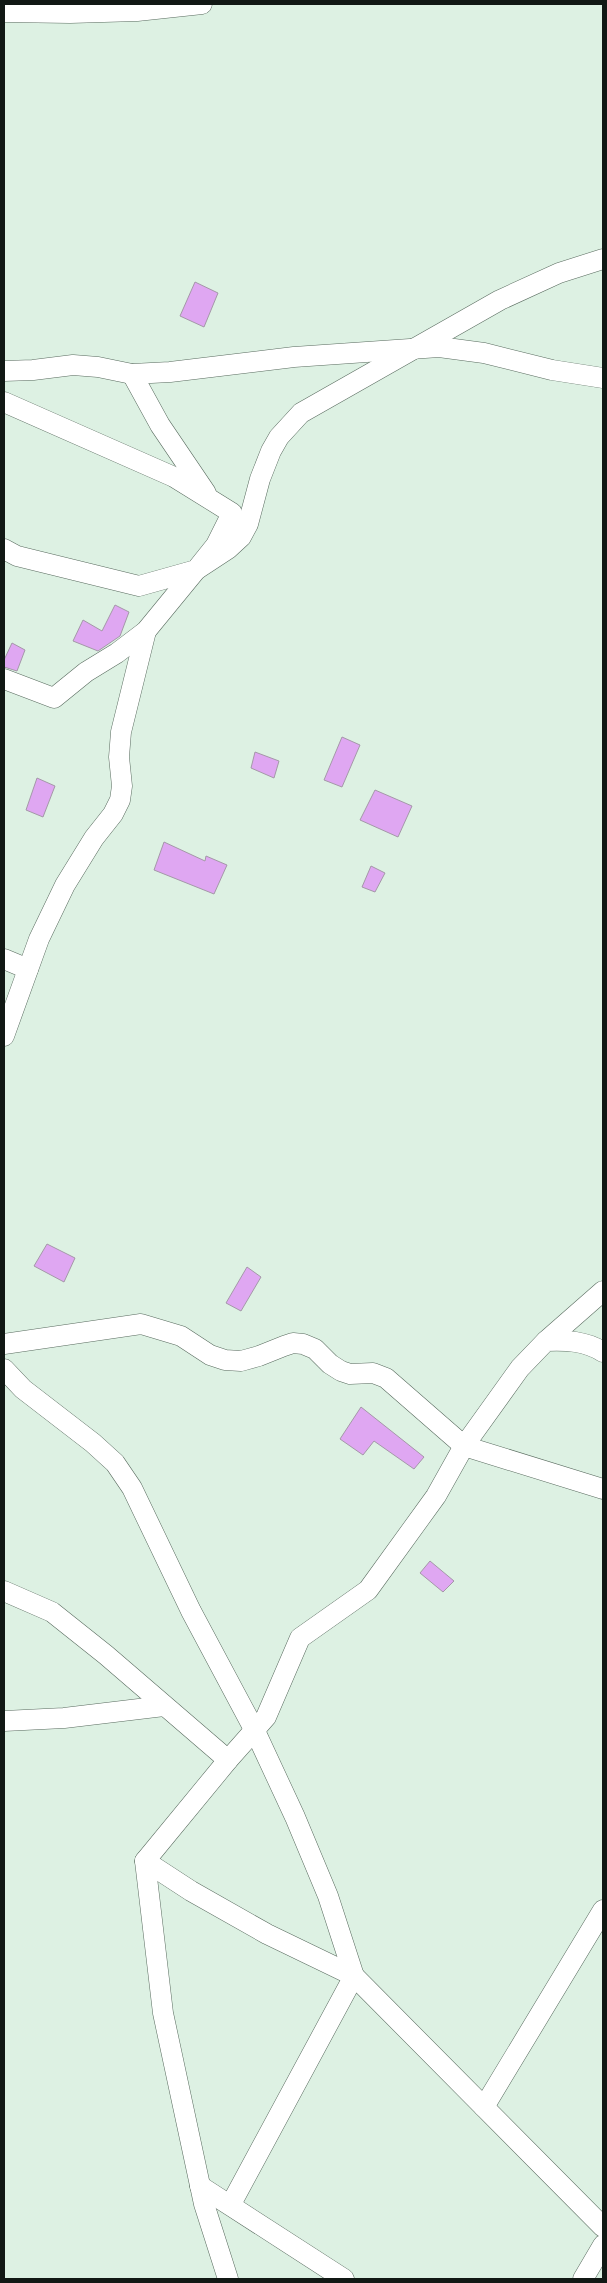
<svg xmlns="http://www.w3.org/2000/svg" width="607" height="2283" viewBox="0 0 607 2283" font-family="Roboto,sans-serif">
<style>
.building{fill:#dfa7f2;stroke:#a498a8}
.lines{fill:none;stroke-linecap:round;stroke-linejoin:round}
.street-casing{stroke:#596b5f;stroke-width:21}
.street{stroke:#fff;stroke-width:20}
</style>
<rect width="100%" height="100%" fill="#ddf1e3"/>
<!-- building -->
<g class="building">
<polygon points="195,282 218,293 204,327 180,316"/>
<polygon points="115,605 129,612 120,636 98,651 73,641 83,620 102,631"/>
<polygon points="12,643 25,650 17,671 4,667 4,660"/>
<polygon points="342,737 360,745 342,787 324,780"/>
<polygon points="255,752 279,761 274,778 251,768"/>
<polygon points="37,778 55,786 43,817 26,810"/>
<polygon points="375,790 412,806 398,837 360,820"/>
<polygon points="164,842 205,861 206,856 227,865 214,894 154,870"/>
<polygon points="371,866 385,873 375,892 362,887"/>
<polygon points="47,1244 75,1258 64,1282 34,1266"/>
<polygon points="247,1267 261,1277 241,1311 226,1303"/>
<polygon points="361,1407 424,1457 414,1469 374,1441 363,1455 340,1439"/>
<polygon points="430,1561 454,1581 443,1592 420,1573"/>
</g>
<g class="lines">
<!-- street casing -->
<g class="street-casing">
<g id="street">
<polyline points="4,12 70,13 137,11 202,4"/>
<polyline points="4,371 33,370 73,365 98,367 132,374 170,372 294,357 439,347 484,353 552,370 603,378"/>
<polyline points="132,374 160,425 206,493"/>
<polyline points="4,402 174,477 232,513 216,545 196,570 139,586 17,556 4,549"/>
<polyline points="4,679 54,698 86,672 117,653 146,631 196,570 228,549 241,537 248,524 260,479 271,451 279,437 301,413 500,300 559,273 603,259"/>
<polyline points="4,959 28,969"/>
<polyline points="4,1036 39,939 65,885 94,838 113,814 120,800 122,786 119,757 121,732 146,631"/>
<polyline points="546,1341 603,1291"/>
<path d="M 4,1344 L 141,1324 L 181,1336 L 210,1355 L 225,1360 L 241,1361 L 259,1356 L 284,1346 L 293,1343 L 303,1344 L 315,1349 L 330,1364 L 341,1371 L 350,1374 L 373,1373 L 386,1378 L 464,1446 L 520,1368 L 546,1341 C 566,1340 586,1341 603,1352"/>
<polyline points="4,1369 23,1389 93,1443 115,1463 132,1488 191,1611 255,1731 295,1817 328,1896 354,1976 231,2204"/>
<polyline points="4,1591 52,1612 106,1655 228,1760"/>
<polyline points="4,1721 64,1718 164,1706"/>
<polyline points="145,1861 191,1891 267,1934 354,1976 603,2227"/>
<polyline points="484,2107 603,1910"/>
<polyline points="200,2186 344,2279"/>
<polyline points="228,2279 204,2204 163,2013 145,1861 228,1760 266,1717 300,1638 368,1590 436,1496 464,1446 603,1489"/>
<polyline points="583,2279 603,2245"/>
</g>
</g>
<!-- street -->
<use href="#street" class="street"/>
</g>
<!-- border -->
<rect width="607" height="2283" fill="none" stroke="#111814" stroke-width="10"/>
</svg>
